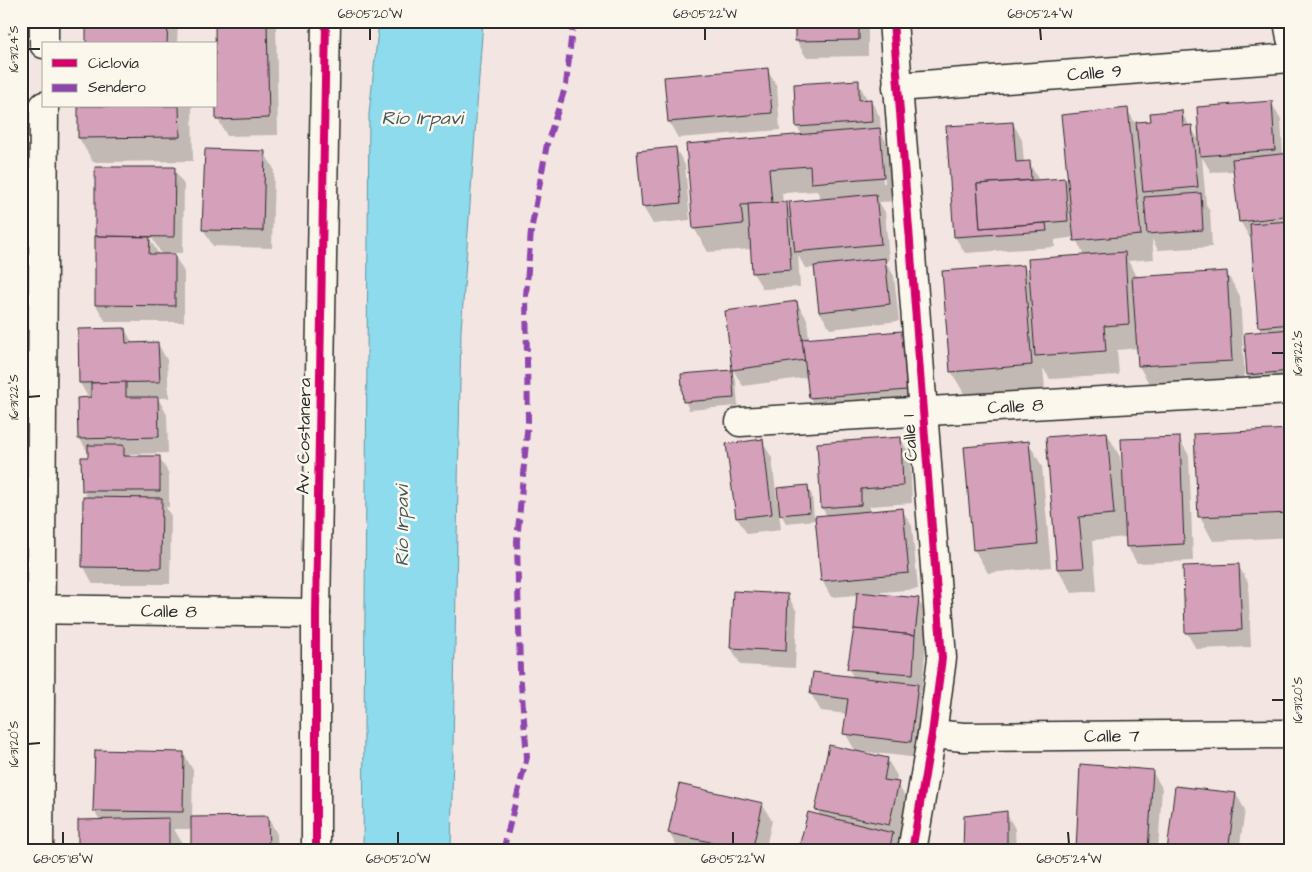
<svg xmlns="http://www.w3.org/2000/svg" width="1312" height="872" viewBox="0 0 1312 872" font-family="'Architects Daughter',sans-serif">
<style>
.water{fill:#8edbee;stroke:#6695a0}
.shadow{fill:#0003;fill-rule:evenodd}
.building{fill:#d4a0ba;stroke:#2b2b2b}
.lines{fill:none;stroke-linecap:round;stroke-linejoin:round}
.street-casing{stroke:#2b2b2b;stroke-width:31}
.secondary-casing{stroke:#2b2b2b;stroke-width:31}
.street{stroke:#fbf7ec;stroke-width:28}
.secondary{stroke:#fbf7ec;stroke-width:28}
.quiet{stroke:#8e44ad;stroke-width:6;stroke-dasharray:12 6;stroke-linecap:butt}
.cycleway-casing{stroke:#fbf7ec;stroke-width:11}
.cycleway{stroke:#d6006c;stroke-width:8}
.ticks{fill:none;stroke:#2b2b2b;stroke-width:2}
.labels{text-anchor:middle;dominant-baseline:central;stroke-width:5;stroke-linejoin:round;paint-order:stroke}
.street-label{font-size:18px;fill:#2b2b2b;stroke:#fbf7ec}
.water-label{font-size:19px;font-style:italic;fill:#44575c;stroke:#fbf7ec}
.neatline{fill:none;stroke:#2b2b2b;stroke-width:2}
.ticks-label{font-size:12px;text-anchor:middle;fill:#2b2b2b}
</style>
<rect width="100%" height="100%" fill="#f3e6e2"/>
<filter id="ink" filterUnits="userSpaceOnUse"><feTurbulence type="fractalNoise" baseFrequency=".02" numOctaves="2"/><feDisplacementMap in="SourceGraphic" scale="10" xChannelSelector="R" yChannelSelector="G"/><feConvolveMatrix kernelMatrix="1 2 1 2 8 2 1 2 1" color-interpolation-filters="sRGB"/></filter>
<g filter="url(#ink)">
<!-- water -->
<polygon class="water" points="379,21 483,21 461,331 451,851 363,851 369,114"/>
<!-- shadow -->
<g class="shadow">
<polygon points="88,21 178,21 177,44 87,44"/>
<polygon points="216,21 276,21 278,135 227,136 218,119"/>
<polygon points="796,21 868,21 868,56 806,57 796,40"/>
<polygon points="767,69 777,86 780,130 678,138 669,122"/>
<polygon points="21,74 25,81 25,98 21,101"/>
<path d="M 858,82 L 868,101 L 871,101 L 880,117 L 881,133 L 893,154 L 897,201 L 879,202 L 885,212 L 889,261 L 885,261 L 894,276 L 899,321 L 830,329 L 820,312 L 815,268 L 805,268 L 798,255 L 800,287 L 763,289 L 753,273 L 752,249 L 708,252 L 694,228 L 803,136 L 797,127 ZM 880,153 L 883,153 L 885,183 L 883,183 ZM 817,191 L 822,200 L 792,213 L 786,204 L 783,204 L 782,193 Z"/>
<polygon points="1271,102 1281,119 1283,155 1291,154 1291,389 1258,391 1248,375 1262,332 1259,327 1252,238 1250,238 1240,221 1234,171 1211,172 1202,157 1206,204 1210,212 1212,247 1158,250 1152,239 1154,259 1128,261 1138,278 1226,272 1240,296 1245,384 1153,390 1139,366 1138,348 1117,350 1119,375 1050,379 1043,368 1045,389 965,395 951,371 1024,266 1030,278 1084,256 1075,237 1055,240 1055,247 965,253 955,237 948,127 1013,123 1022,140 1024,162 1029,162 1039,181 1065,179 1070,189 1127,109 1138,128 1181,112 1200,142"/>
<polygon points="79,106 192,106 193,161 93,162 79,138"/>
<polygon points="21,128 25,133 21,136"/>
<polygon points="676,149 685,165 690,220 653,224 643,207 639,152"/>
<polygon points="264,152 274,169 272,248 213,246 203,229"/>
<path d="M 97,168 L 174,169 L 184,185 L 183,253 L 173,253 L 184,272 L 184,322 L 106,322 L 96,305 ZM 148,231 L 162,255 L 159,255 L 146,232 Z"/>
<polygon points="797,303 807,319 809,339 901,332 911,349 916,407 820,414 810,397 808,377 743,386 733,370"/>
<polygon points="21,325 37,349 36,420 26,420 34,435 32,505 21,504"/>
<polygon points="125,329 133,344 158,344 167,360 169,398 158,398 167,415 168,453 128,454 130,457 159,457 169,474 169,507 166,507 171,516 170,584 93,584 84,567 88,498 83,491 83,458 89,458 89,454 80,439 89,399 80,383 79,330"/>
<polygon points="731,371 736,380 738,406 689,410 685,401"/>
<polygon points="1291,431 1291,537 1213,541 1200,517 1196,436"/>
<polygon points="1107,433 1120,457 1122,475 1179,439 1189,455 1193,561 1137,563 1127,546 1127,537 1093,540 1097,591 1072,593 1058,569"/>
<polygon points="900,438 910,455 912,503 870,506 870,512 902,510 912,526 918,589 871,593 918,600 928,616 922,691 920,691 927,702 920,758 857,751 857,753 887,759 897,776 896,783 908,800 899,841 897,841 902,851 800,851 821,817 817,810 856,752 845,733 847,714 821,711 811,694 854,678 848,668 858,595 831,597 822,580 816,520 786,523 779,511 781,530 747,534 737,518 762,441 772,458 777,501 807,487 812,495 814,517 827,516 822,508"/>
<polygon points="1028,442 1042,466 1051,567 988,573 974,549"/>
<polygon points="1238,565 1248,582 1251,647 1196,649 1187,633"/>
<polygon points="788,596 797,612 795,668 741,665 731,648"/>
<polygon points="21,664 37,690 35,742 21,741"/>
<polygon points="183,753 193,770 192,818 268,818 277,834 278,851 193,851 193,829 174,829 182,843 182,851 80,851 100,821 95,811"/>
<polygon points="1152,771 1162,788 1158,851 1077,851"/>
<polygon points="1236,794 1245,810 1239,851 1169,851"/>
<polygon points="762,804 772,821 765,851 684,851 679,850 669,833"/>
<polygon points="1006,812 1015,829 1016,851 964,851"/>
</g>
<!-- building -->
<g class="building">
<polygon points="86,21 168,21 167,44 86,44"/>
<polygon points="215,21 267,21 269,118 216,120"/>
<polygon points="795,21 859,21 859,40 795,41"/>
<polygon points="768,68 772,113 668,122 664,77"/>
<polygon points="859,80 859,100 871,99 872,122 796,127 794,84"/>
<polygon points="1272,101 1275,150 1200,156 1197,107"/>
<polygon points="78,106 179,106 180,137 78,138"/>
<polygon points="1128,108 1141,235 1074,241 1061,115"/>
<polygon points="1182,110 1183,126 1192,125 1198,187 1143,192 1136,122 1151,121 1150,113"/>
<polygon points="1013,122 1016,162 1030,161 1031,180 977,184 980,228 1046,223 1047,231 954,237 946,126"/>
<polygon points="880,128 884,177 811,183 810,166 769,169 772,203 741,205 743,224 693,229 686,144"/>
<polygon points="676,147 681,203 642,207 637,151"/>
<polygon points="205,149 265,151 263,231 202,230"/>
<polygon points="1291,153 1291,216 1239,222 1232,159"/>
<polygon points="95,167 175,167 174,237 95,236"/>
<polygon points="1065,178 1068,221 980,228 977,184"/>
<polygon points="1201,193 1203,230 1147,234 1144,197"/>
<polygon points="876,194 881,244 795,252 789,202"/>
<polygon points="787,202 791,270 752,273 748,204"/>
<polygon points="1291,221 1291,324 1258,327 1250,224"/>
<polygon points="95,236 150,237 149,254 175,254 175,306 95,305"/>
<polygon points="1125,252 1129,324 1104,326 1106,351 1035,356 1028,259"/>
<polygon points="885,258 890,304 819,312 814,266"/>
<polygon points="1024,265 1032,365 950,372 942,271"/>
<polygon points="1227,271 1232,361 1138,366 1132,277"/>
<polygon points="797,301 805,360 732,370 725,311"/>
<polygon points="21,323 24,323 23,396 21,396"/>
<polygon points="125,328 126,343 158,342 160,382 79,383 78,329"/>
<polygon points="1291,329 1291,371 1247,375 1244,333"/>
<polygon points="902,331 907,390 809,398 802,339"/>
<polygon points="732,370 734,398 683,402 681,374"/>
<polygon points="126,382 126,397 158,397 159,437 78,439 77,398 91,397 91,383"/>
<polygon points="1291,429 1291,513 1198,517 1194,434"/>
<polygon points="1107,432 1114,514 1079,517 1084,568 1057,569 1046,437"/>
<polygon points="901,437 903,486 861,489 861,505 821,508 817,443"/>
<polygon points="1180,437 1184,544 1126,547 1121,439"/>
<polygon points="763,439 772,514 736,518 726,444"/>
<polygon points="1029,441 1038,544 973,550 964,447"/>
<polygon points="88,445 124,445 124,456 160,456 160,491 82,491 81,457 88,457"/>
<polygon points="808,485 810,512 780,515 777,488"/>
<polygon points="83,497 162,498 161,568 82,567"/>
<polygon points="903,508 909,573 821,581 815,516"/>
<polygon points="1239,564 1242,630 1185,633 1183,566"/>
<polygon points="733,591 788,594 786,651 730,648"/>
<polygon points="857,592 919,598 915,635 854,629"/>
<polygon points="854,629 915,635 913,674 847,669"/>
<polygon points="21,662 24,665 22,718 21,718"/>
<polygon points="813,672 918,684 911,742 843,734 848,699 810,694"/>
<polygon points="829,745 888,758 884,780 899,782 889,825 815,810"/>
<polygon points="95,750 184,752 183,812 93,811"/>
<polygon points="1080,764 1153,770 1148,851 1076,851"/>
<polygon points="679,784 763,803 752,851 668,833"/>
<polygon points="1175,786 1236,793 1228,851 1167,851"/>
<polygon points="1007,811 1007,851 963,851 964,816"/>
<polygon points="808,812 893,833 889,851 798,851"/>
<polygon points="268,816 269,851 191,851 191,817"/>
<polygon points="169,818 169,851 78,851 78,820"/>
</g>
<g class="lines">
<!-- street casing -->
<g class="street-casing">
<g id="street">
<polyline points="44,44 44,21"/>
<path id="s1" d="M 897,87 L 1291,58"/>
<path id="s2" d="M 740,422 L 1291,390"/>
<path id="s3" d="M 23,609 L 316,613"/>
<polyline points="39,851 44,106"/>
<polyline points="316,851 316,613 326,21"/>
</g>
</g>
<!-- secondary casing -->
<g class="secondary-casing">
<g id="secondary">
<polyline points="893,21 942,658 932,734 912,851"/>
<polyline points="1288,21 1291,38"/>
<path id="s4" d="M 932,734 L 964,737 L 1291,734"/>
</g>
</g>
<!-- street -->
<use href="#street" class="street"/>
<!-- secondary -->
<use href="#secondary" class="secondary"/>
<!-- quiet -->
<polyline class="quiet" points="503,851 527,757 520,671 517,541 528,421 526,296 531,231 547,144 566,85 573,21"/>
<!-- cycleway casing -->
<g class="cycleway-casing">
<g id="cycleway">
<polyline points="893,21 942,658 932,734 912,851"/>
<polyline points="316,851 316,613 326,21"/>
</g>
</g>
<!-- cycleway -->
<use href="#cycleway" class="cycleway"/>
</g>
</g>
<!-- ticks -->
<path class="ticks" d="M 370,28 L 370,40M 705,28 L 705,40M 1040,28 L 1041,40M 28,49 L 40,49M 1272,353 L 1284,353M 28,397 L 40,396M 1272,700 L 1284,700M 28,744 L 40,743M 63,832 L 63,844M 398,832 L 398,844M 733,832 L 733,844M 1068,832 L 1069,844"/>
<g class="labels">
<!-- street labels -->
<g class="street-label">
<text stroke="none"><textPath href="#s1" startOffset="198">Calle 9</textPath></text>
<text stroke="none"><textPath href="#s2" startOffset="276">Calle 8</textPath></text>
<text transform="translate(304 436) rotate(-89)">Av. Costanera</text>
<text transform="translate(910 438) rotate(-94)">Calle 1</text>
<text stroke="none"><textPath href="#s3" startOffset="146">Calle 8</textPath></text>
<text stroke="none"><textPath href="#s4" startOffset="180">Calle 7</textPath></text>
</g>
<!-- water labels -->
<g class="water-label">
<text x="422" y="118">Río Irpavi</text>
<text transform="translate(402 526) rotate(-90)">Río Irpavi</text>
</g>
</g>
<!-- margin -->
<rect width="1312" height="872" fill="none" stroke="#fbf7ec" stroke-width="55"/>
<!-- legend -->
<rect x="42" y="42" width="175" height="65" fill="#fbf7ec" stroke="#a8a59f"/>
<rect x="52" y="59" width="25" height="8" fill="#d6006c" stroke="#a8a59f"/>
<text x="88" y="68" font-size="15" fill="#2b2b2b">Ciclovía</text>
<rect x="52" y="84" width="25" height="8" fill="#8e44ad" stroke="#a8a59f"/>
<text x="88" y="92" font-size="15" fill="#2b2b2b">Sendero</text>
<rect x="28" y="28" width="1256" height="816" class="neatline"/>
<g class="ticks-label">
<text x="370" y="18">68°05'20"W</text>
<text x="705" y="18">68°05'22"W</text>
<text x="1040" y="18">68°05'24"W</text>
<text transform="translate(14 49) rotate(-90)" y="4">16°31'24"S</text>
<text transform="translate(1298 353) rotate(-90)" y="4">16°31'22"S</text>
<text transform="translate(14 397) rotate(-90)" y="4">16°31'22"S</text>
<text transform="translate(1298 700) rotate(-90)" y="4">16°31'20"S</text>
<text transform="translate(14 744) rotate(-90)" y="4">16°31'20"S</text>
<text x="63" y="863">68°05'18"W</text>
<text x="398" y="863">68°05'20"W</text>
<text x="733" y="863">68°05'22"W</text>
<text x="1069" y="863">68°05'24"W</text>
</g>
</svg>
